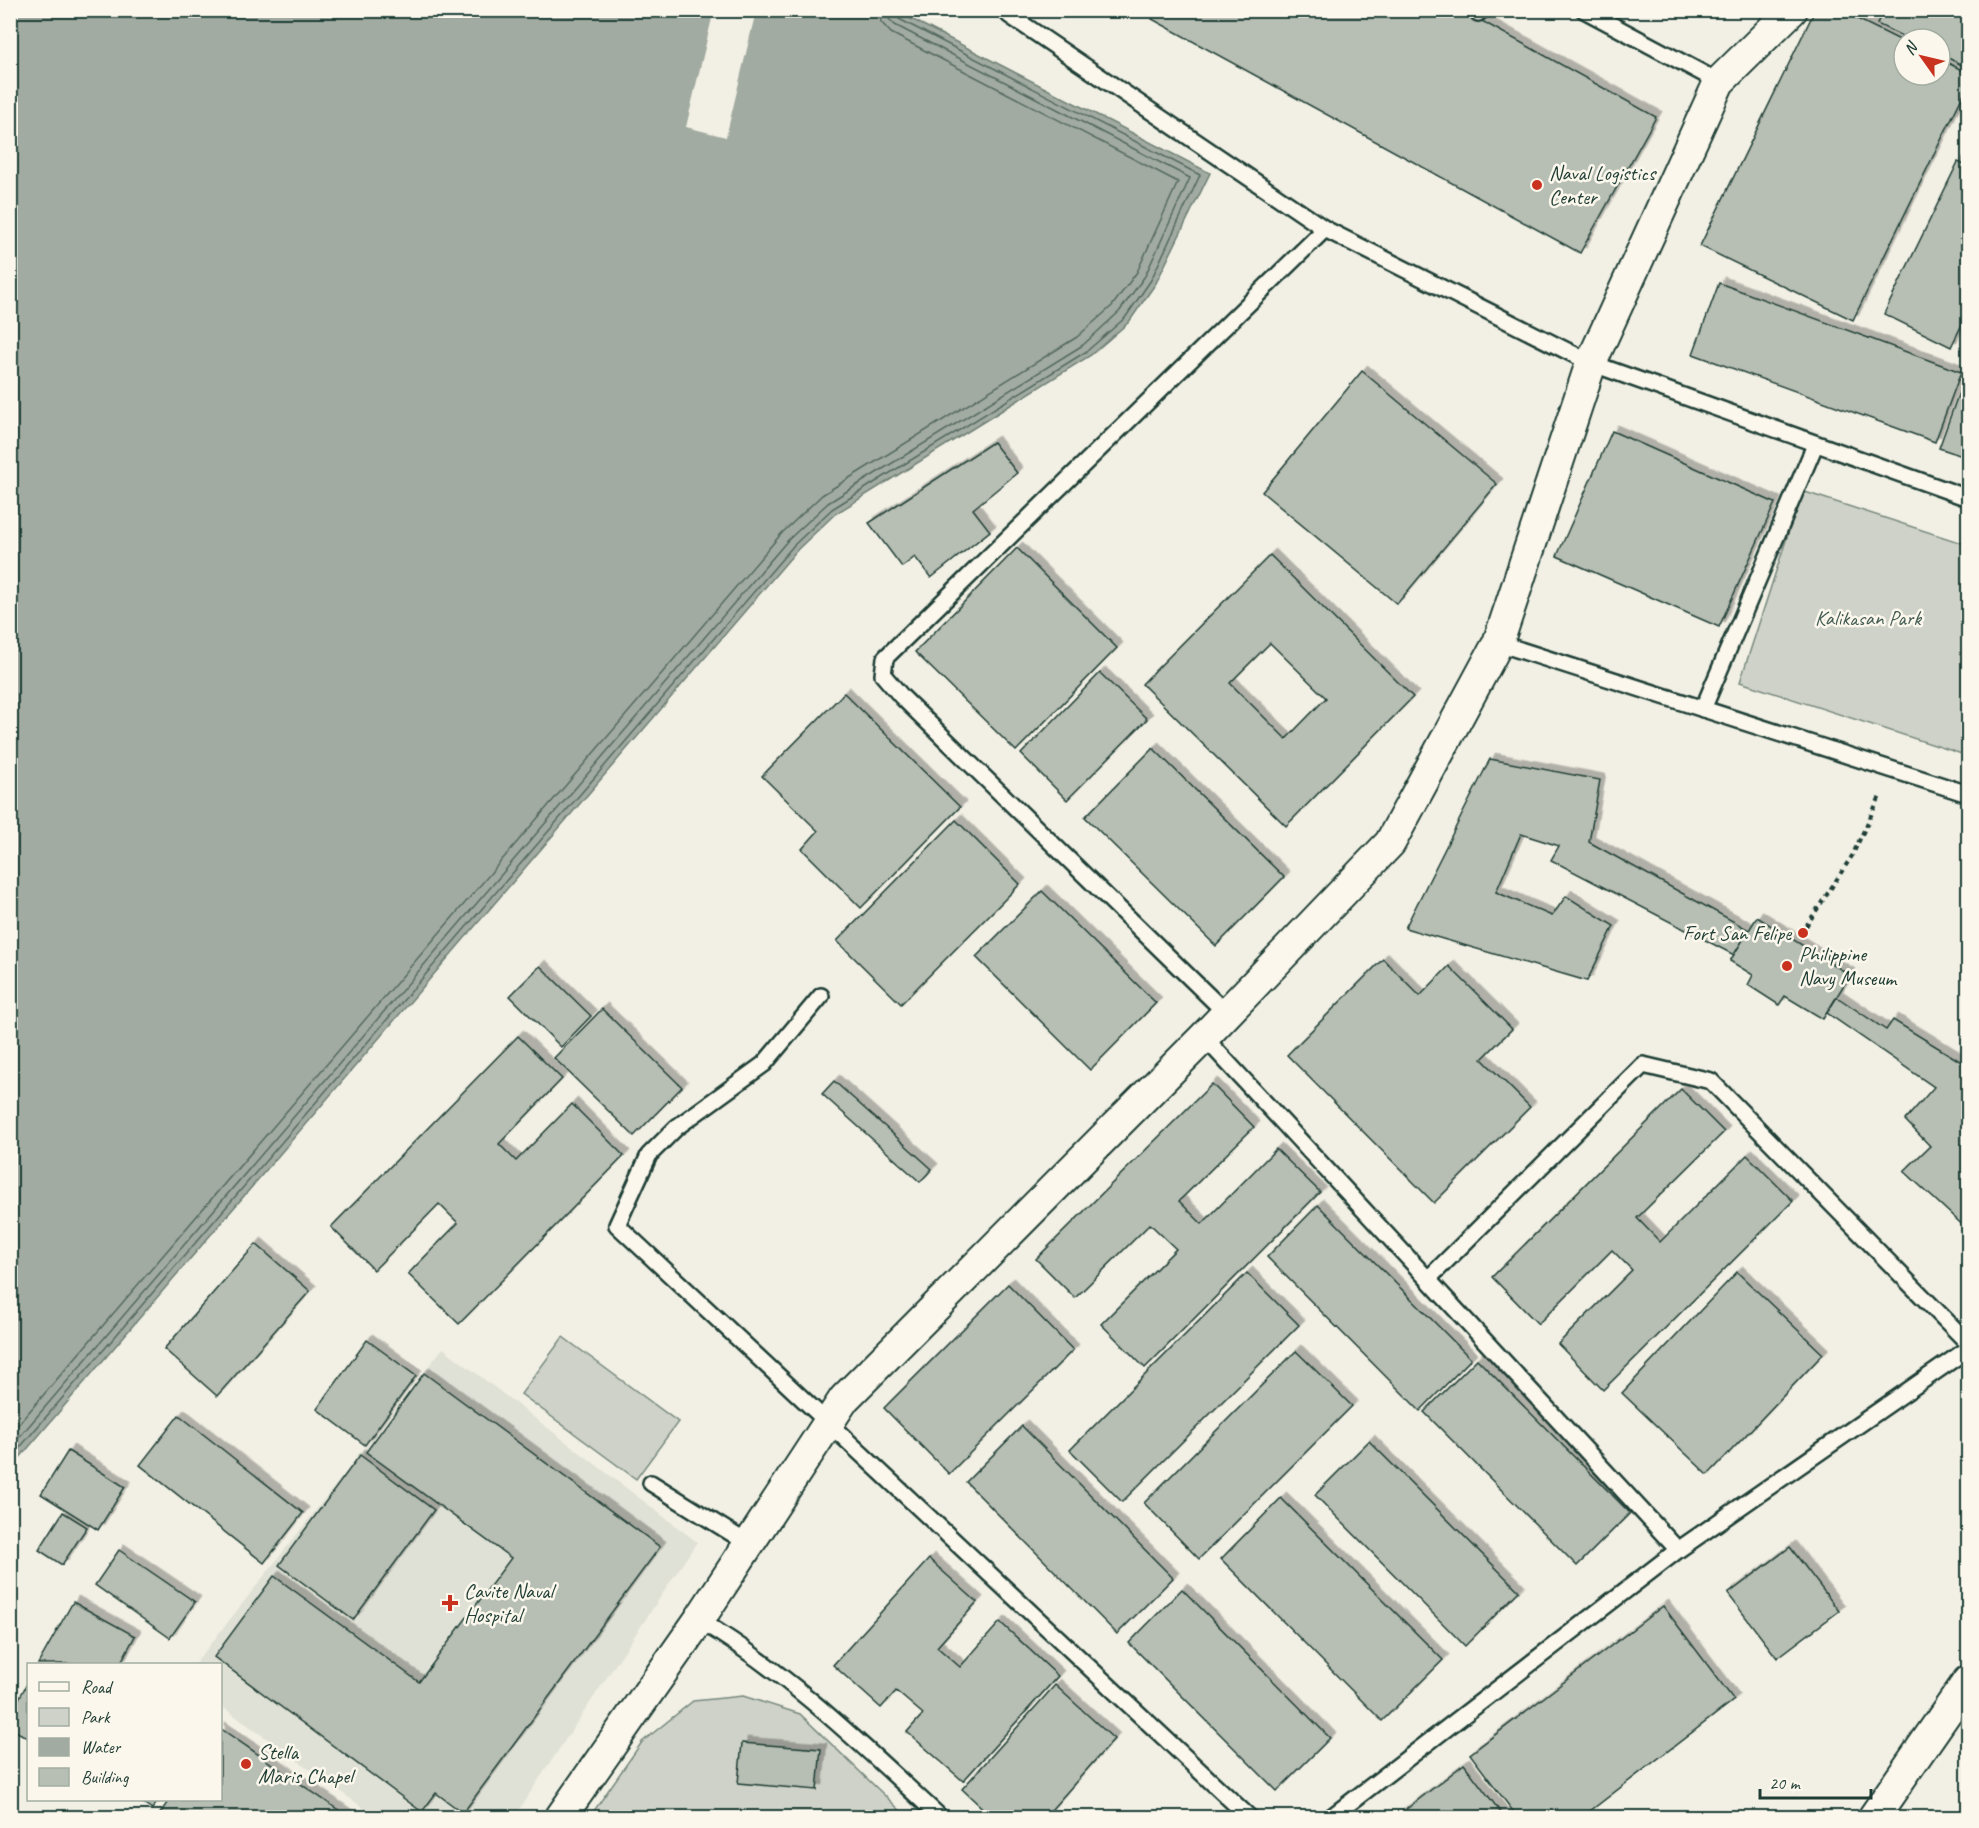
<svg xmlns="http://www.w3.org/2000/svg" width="1979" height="1828" viewBox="0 0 1979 1828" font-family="Caveat,sans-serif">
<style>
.built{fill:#e0e1d6}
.green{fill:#cfd2c8;stroke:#77887e;stroke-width:1.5}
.water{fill:#a2aba1;stroke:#6e7f75;stroke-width:1.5}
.pier{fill:#f2f0e5}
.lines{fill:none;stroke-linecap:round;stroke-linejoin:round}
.shore{stroke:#536960;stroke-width:1.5}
.building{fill:#b7beb3;stroke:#1f3d34;stroke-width:1.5;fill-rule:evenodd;filter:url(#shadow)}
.lane-casing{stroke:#1f3d34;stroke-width:20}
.street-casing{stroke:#1f3d34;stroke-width:34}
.path{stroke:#1f3d34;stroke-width:4;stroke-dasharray:4.5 4.5;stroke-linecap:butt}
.lane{stroke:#fbf7ec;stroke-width:15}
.street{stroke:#fbf7ec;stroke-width:30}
.poi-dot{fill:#c8321e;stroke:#fbf7ec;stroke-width:2}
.labels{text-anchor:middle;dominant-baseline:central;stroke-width:5;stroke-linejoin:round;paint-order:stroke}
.poi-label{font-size:21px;fill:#1f3d34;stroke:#fbf7ec;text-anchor:start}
.park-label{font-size:21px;fill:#425b52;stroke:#fbf7ec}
</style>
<defs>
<filter id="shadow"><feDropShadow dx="5.5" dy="-5.5" stdDeviation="0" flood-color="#0004"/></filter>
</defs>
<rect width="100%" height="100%" fill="#f2f0e5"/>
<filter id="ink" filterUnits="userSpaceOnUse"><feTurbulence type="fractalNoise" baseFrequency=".0167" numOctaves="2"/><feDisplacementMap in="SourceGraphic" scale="12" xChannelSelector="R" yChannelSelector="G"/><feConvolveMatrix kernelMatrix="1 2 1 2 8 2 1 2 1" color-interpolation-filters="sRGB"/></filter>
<g filter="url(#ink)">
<!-- built -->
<polygon class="built" points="443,1348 697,1542 514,1817 376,1817 221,1706 220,1664 195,1664"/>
<!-- green -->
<g class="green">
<polygon points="1802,491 1968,545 1968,756 1740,682"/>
<polygon points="563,1337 678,1422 636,1479 521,1394"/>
<polygon points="743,1696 800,1714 907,1817 589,1818 642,1742 693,1701"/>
</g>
<!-- water -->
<polygon class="water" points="11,11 896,11 1210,173 1156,283 1129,322 1091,355 835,514 798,549 11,1468"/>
<!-- pier -->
<polygon class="pier" points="714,10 756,11 726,137 686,127"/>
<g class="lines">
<!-- shore -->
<g class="shore">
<polyline points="10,1434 782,533 822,495 1077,337 1112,306 1137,272 1178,182 891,33 881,22 879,10"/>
<polyline points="10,1448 788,540 828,503 1083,345 1119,312 1145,276 1190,178 895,25 889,19 888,10"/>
<polyline points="10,1459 794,545 832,509 1087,351 1125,318 1151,280 1200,175 899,19 895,10"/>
</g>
</g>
<!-- building -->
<g class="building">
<polygon points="1157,10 1462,10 1656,117 1580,253 1152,19"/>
<polygon points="1815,10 1839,10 1904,42 1904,75 1940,75 1940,59 1968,73 1968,85 1853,320 1700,246"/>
<polygon points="1883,10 1968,10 1968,68 1940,54 1940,39 1908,39 1877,24"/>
<polygon points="1958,162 1968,167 1968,312 1951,347 1884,314"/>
<polygon points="1719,283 1961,372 1935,442 1693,354"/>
<polygon points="1968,367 1968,458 1939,448"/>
<polygon points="1362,371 1497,484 1397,604 1262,492"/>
<polygon points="1612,431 1775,503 1719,627 1557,556"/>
<polygon points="993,442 1017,473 973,509 990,531 931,578 915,557 902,567 869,523"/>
<polygon points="1017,548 1117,648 1016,751 915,652"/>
<path d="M 1270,555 L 1413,697 L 1286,826 L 1142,684 ZM 1270,643 L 1326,698 L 1286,739 L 1230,683 Z"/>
<polygon points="1100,673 1147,719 1067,800 1021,754"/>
<polygon points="844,693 960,807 861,908 802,849 818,831 762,776"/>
<polygon points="1153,748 1284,877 1216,946 1085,817"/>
<polygon points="1490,759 1600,780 1589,842 1749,930 1734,955 1551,860 1559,846 1521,834 1496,892 1552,916 1566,896 1614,926 1587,981 1405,928"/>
<polygon points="956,820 1020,884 901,1004 837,941"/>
<polygon points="1042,891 1156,1003 1090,1070 976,957"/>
<polygon points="1757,917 1850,975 1823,1019 1785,996 1779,1005 1748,985 1753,975 1730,961"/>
<polygon points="1383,959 1420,996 1449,966 1512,1029 1482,1059 1530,1107 1434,1203 1287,1055"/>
<polygon points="540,966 591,1016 561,1047 510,996"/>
<polygon points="1837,997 1886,1030 1893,1020 1968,1066 1968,1230 1904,1171 1930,1146 1905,1120 1934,1087 1827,1013"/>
<polygon points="602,1009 682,1087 634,1136 554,1058"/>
<polygon points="518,1036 562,1079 499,1144 516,1161 572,1104 624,1156 459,1324 408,1274 458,1223 439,1204 374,1270 331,1227"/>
<polygon points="834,1081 932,1169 920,1182 822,1094"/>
<polygon points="1212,1084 1254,1127 1179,1201 1202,1224 1276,1149 1320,1192 1145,1368 1101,1324 1176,1249 1150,1224 1075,1298 1036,1259"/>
<polygon points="1681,1089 1724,1132 1637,1218 1660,1242 1747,1155 1793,1201 1603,1390 1558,1344 1632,1270 1612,1250 1538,1324 1492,1277"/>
<polygon points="1318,1205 1471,1359 1420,1411 1267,1257"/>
<polygon points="256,1244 310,1291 217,1396 164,1349"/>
<polygon points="1737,1272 1823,1354 1708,1475 1622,1393"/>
<polygon points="1247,1273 1299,1325 1122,1502 1070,1450"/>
<polygon points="1008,1284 1073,1350 949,1474 884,1408"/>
<polygon points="367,1340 416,1376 365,1445 317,1409"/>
<polygon points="1296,1351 1352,1406 1199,1559 1144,1503"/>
<polygon points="1477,1359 1630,1513 1577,1566 1424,1412"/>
<polygon points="424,1373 660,1547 463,1813 436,1793 422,1812 214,1657 274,1576 419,1682 511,1558 366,1452"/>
<polygon points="179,1415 303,1513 264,1563 140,1465"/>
<polygon points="1022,1426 1173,1578 1117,1634 966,1482"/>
<polygon points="1369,1441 1519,1591 1465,1646 1315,1495"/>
<polygon points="68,1451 125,1487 98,1530 41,1494"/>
<polygon points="360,1455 434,1510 353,1620 279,1565"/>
<polygon points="1281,1498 1443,1660 1382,1721 1221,1559"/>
<polygon points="63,1512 87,1527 62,1565 39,1550"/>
<polygon points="1790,1547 1839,1611 1777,1658 1728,1594"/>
<polygon points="119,1550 195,1602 170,1638 95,1585"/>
<polygon points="929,1559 977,1602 937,1647 960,1667 1000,1622 1058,1676 963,1781 907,1732 923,1714 896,1691 881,1708 833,1665"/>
<polygon points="1182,1589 1330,1738 1277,1791 1129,1643"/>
<polygon points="73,1602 135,1636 120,1664 38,1664"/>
<polygon points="1663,1606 1734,1700 1581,1818 1518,1818 1470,1754"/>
<polygon points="28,1682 28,1738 10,1728 10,1715"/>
<polygon points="1055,1685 1114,1739 1044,1818 993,1818 962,1789"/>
<polygon points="220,1728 350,1818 157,1818 169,1800 220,1800"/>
<polygon points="742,1743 821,1749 817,1790 738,1783"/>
<polygon points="1464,1764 1505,1818 1395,1818"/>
<polygon points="139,1800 159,1800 152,1809"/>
</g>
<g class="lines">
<!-- lane casing -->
<g class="lane-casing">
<g id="lane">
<polyline points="1013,10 1009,15 1325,229 1591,363 1968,498"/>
<polyline points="1475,10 1478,13 1482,10"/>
<polyline points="1584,10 1719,82"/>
<polyline points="1498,643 1968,794"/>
<polyline points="1703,709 1815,445"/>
<polyline points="821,996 764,1064 677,1127 649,1155 617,1225 1250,1818"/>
<polyline points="1227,1014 902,697 883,675 885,658 1325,229"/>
<polyline points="1204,1037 1678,1550"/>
<polyline points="1428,1279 1643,1065 1711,1081 1968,1343"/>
<polyline points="651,1483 749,1544"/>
<path d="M 699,1620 C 791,1675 863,1746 941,1818"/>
<polyline points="1330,1818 1678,1550 1968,1349"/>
</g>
</g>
<!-- street casing -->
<g class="street-casing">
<g id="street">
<polyline points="560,1818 699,1620 844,1399 1204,1037 1390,843 1498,643 1591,363 1719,82 1792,10"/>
<polyline points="1873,1818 1968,1681"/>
</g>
</g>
<!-- path -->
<polyline class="path" points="1801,934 1852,856 1881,794"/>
<!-- lane -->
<use href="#lane" class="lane"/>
<!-- street -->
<use href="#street" class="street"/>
</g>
</g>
<!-- markers -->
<g class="poi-dot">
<circle cx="1537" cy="185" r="6"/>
<circle cx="1803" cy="933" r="6"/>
<circle cx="1787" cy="966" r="6"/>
<path d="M447 1594h6v6h6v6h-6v6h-6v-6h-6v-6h6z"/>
<circle cx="246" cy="1764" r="6"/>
</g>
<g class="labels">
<!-- poi labels -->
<g class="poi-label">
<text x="1549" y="173">Naval Logistics<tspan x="1549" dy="24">Center</tspan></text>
<text x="1791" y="933" text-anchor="end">Fort San Felipe</text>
<text x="1799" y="954">Philippine<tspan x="1799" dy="24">Navy Museum</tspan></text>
<text x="464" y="1591">Cavite Naval<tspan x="464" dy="24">Hospital</tspan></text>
<text x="258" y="1752">Stella<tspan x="258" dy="24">Maris Chapel</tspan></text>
</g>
<!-- park labels -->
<g class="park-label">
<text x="1868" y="618">Kalikasan Park</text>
</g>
</g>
<!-- margin -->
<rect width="1979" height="1828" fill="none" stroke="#fbf7ec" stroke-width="36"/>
<rect x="18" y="18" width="1943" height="1792" fill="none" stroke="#1f3d34" stroke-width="2" filter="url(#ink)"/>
<!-- legend -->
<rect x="27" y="1663" width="195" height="138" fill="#fbf7ec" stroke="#a3ada2" stroke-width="1.5"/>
<rect x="39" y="1682" width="30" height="9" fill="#fbf7ec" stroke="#a3ada2" stroke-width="1.5"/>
<text x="81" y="1693" font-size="18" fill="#1f3d34">Road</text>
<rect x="39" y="1708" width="30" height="18" fill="#cfd2c8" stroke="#a3ada2" stroke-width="1.5"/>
<text x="81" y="1723" font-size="18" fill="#1f3d34">Park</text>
<rect x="39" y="1738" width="30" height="18" fill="#a2aba1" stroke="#a3ada2" stroke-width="1.5"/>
<text x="81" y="1753" font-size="18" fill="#1f3d34">Water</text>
<rect x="39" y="1768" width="30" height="18" fill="#b7beb3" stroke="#a3ada2" stroke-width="1.5"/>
<text x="81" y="1783" font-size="18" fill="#1f3d34">Building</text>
<!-- north arrow -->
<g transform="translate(1922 57) rotate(304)"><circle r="28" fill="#fbf7ec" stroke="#a3ada2" stroke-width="1.5"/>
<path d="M0-4.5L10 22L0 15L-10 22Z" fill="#c8321e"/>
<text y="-9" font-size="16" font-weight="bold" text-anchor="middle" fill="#1f3d34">N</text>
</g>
<!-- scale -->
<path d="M1760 1789v9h111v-9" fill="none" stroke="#1f3d34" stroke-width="3"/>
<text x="1769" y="1789" font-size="18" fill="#1f3d34" stroke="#fbf7ec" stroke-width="4.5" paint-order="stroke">20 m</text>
</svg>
